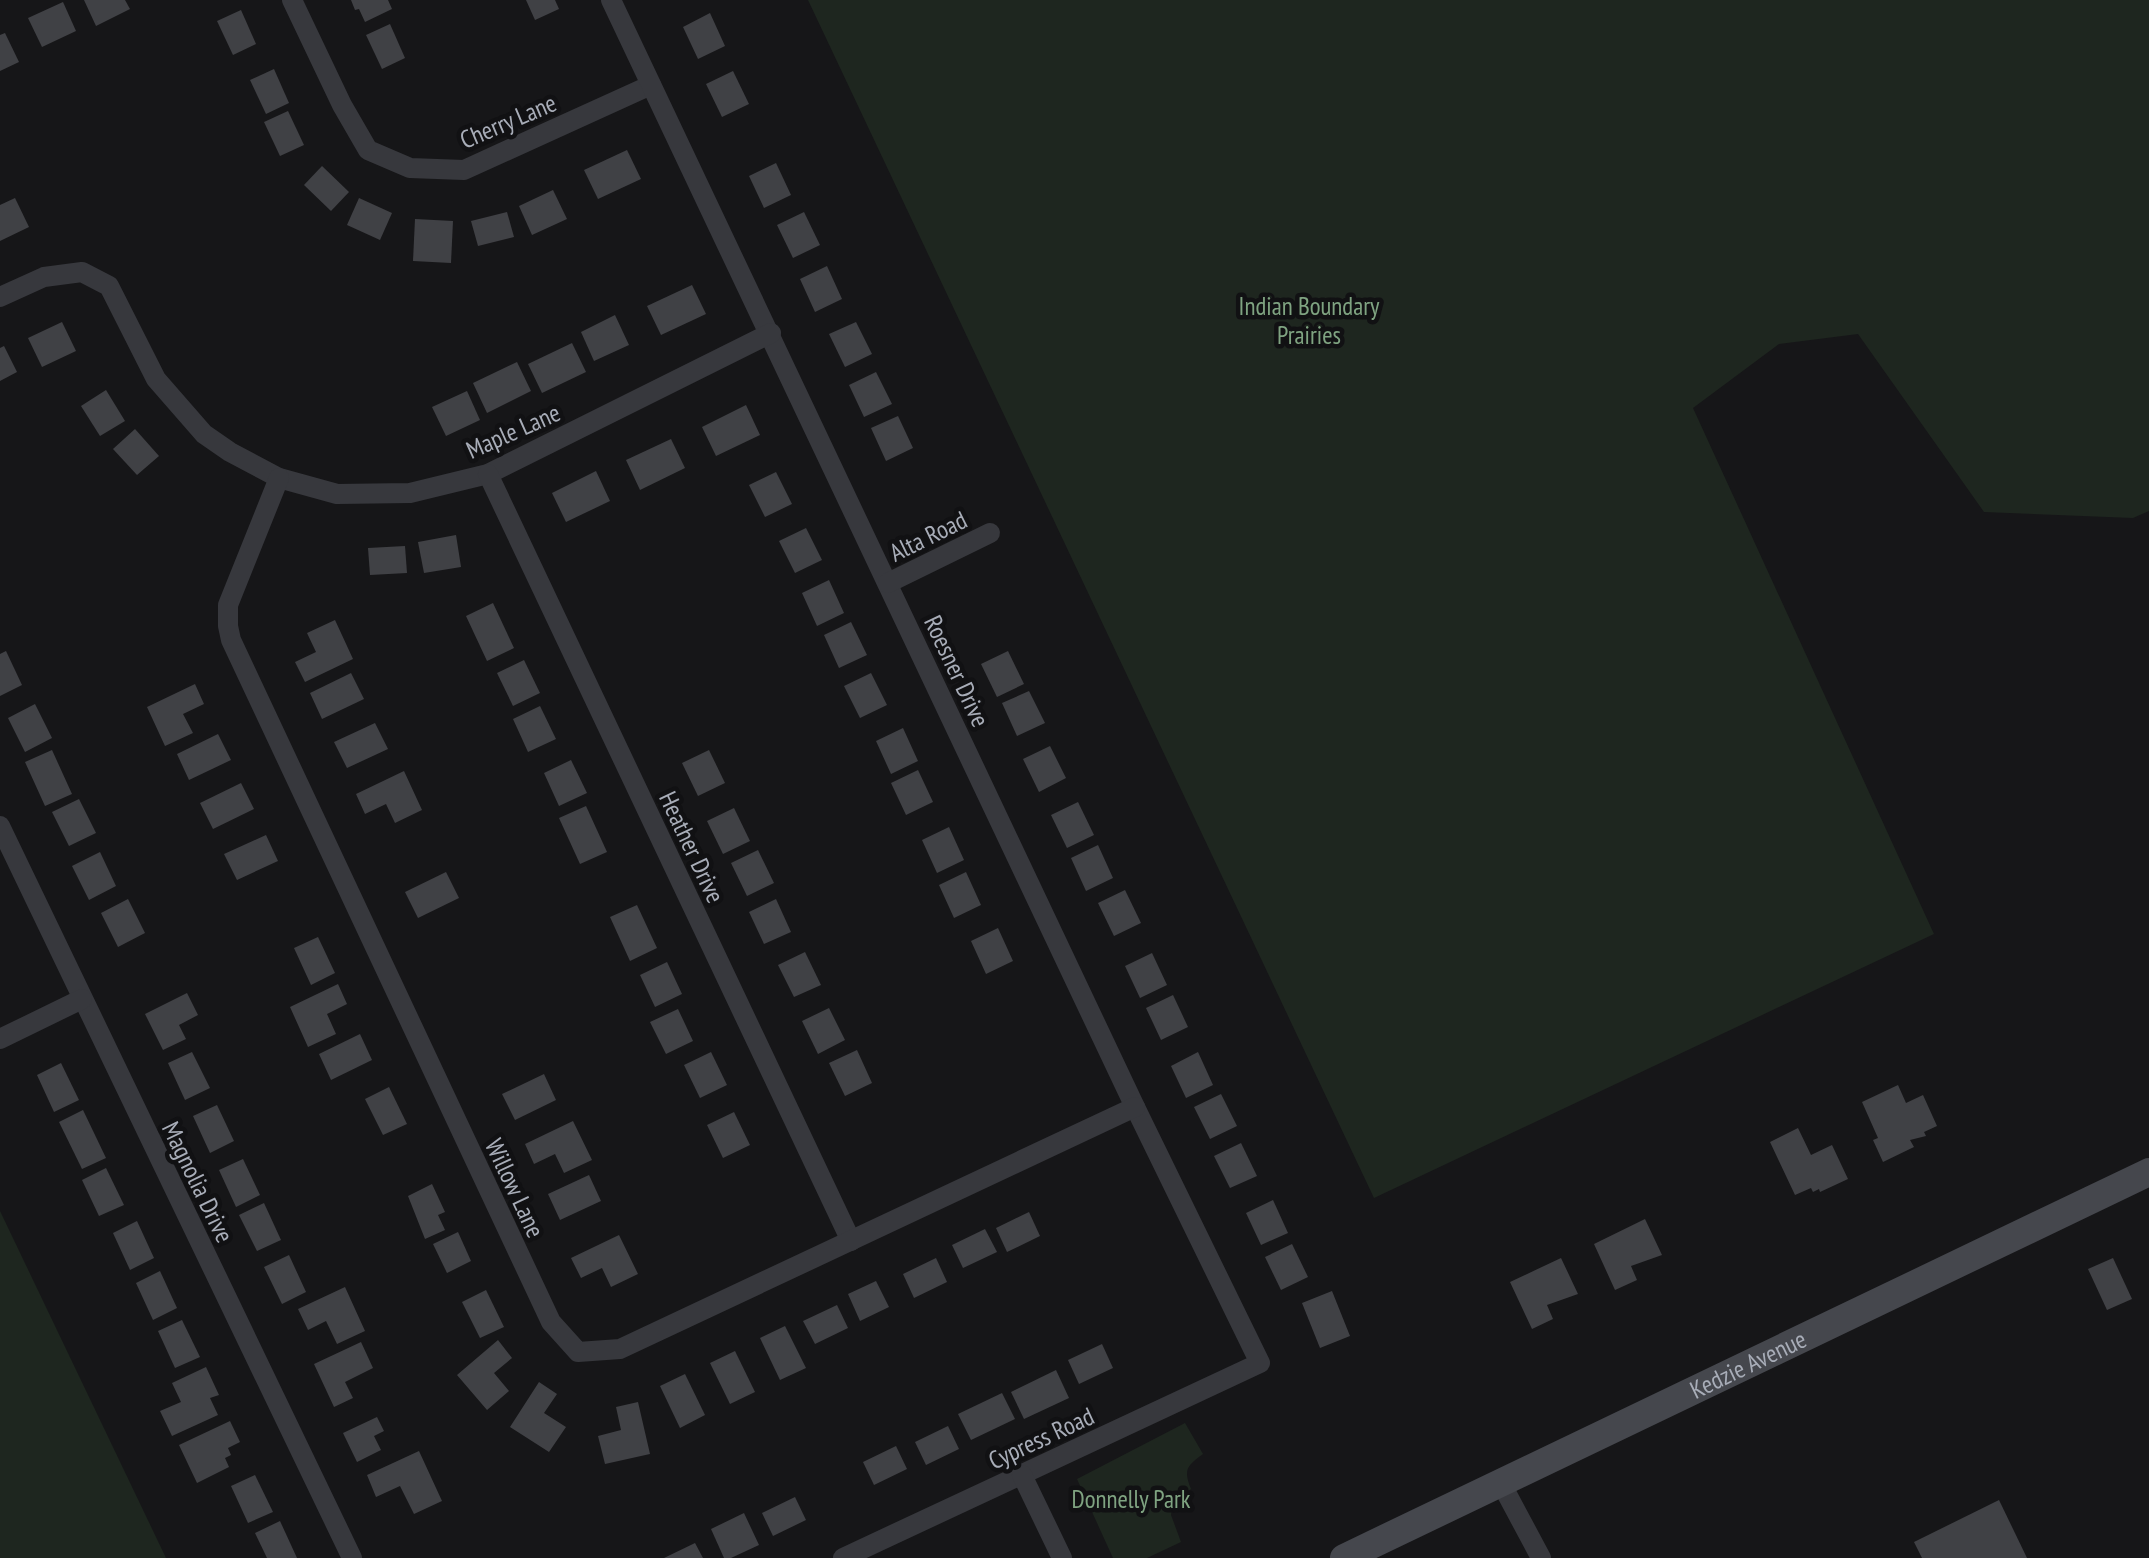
<svg xmlns="http://www.w3.org/2000/svg" width="2149" height="1558" viewBox="0 0 2149 1558" font-family="'PT Sans Narrow',sans-serif">
<style>
.green{fill:#1e261f}
.building{fill:#404145}
.lines{fill:none;stroke-linecap:round;stroke-linejoin:round}
.minor{stroke:#37383d;stroke-width:20}
.secondary{stroke:#45474d;stroke-width:28}
.labels{text-anchor:middle;dominant-baseline:central;stroke-width:9;stroke-linejoin:round;paint-order:stroke}
.street-label{font-size:25px;fill:#a8adb8;stroke:#111113}
.park-label{font-size:25px;fill:#7fa381;stroke:#111113}
</style>
<rect width="100%" height="100%" fill="#161618"/>
<!-- green -->
<g class="green">
<polygon points="808,0 2149,0 2149,511 2133,518 1984,512 1858,334 1779,344 1693,408 1934,934 1374,1198"/>
<polygon points="0,1211 166,1558 0,1558"/>
<path d="M 1185,1423 L 1203,1454 C 1187,1466 1183,1469 1191,1489 L 1173,1501 L 1171,1515 L 1181,1542 L 1147,1558 L 1113,1558 L 1077,1479 Z"/>
</g>
<!-- building -->
<g class="building">
<polygon points="84,0 125,0 130,9 96,26"/>
<polygon points="351,0 388,0 392,9 365,22 359,9 355,10"/>
<polygon points="526,0 555,0 559,9 535,20"/>
<polygon points="63,2 76,31 42,47 28,18"/>
<polygon points="241,10 256,44 233,55 217,21"/>
<polygon points="710,13 725,46 698,59 683,27"/>
<polygon points="390,24 405,58 382,69 366,35"/>
<polygon points="5,33 19,62 0,71 0,35"/>
<polygon points="274,69 289,103 266,114 250,80"/>
<polygon points="733,71 749,104 722,117 706,84"/>
<polygon points="288,111 304,145 280,156 264,122"/>
<polygon points="627,150 641,179 598,199 584,170"/>
<polygon points="776,163 791,195 764,208 749,176"/>
<polygon points="322,166 349,192 331,211 304,185"/>
<polygon points="553,190 567,219 532,235 519,206"/>
<polygon points="15,198 29,227 0,241 0,205"/>
<polygon points="359,198 392,213 380,240 347,225"/>
<polygon points="507,212 514,237 478,246 471,221"/>
<polygon points="804,212 820,245 793,258 777,225"/>
<polygon points="415,219 453,221 451,263 413,261"/>
<polygon points="827,266 842,299 815,312 800,279"/>
<polygon points="692,285 706,314 661,335 647,306"/>
<polygon points="615,315 629,345 594,361 581,332"/>
<polygon points="62,322 76,351 42,367 28,338"/>
<polygon points="856,322 872,354 845,367 829,334"/>
<polygon points="572,343 586,372 542,393 528,364"/>
<polygon points="4,346 17,372 0,381 0,348"/>
<polygon points="517,362 531,391 487,413 473,383"/>
<polygon points="876,372 892,404 864,417 849,385"/>
<polygon points="106,390 125,421 100,436 81,406"/>
<polygon points="467,391 480,420 446,436 432,407"/>
<polygon points="746,405 760,435 716,456 702,427"/>
<polygon points="898,416 913,448 886,461 871,428"/>
<polygon points="135,429 159,456 137,475 113,449"/>
<polygon points="671,439 685,468 640,490 626,460"/>
<polygon points="596,471 610,501 566,522 552,493"/>
<polygon points="776,472 792,504 765,517 749,485"/>
<polygon points="806,528 822,560 795,573 779,541"/>
<polygon points="456,535 461,567 424,573 418,542"/>
<polygon points="405,546 407,573 370,575 368,548"/>
<polygon points="829,580 844,613 817,626 802,593"/>
<polygon points="493,603 514,648 487,661 466,616"/>
<polygon points="335,620 353,659 305,682 295,662 316,652 307,633"/>
<polygon points="851,622 867,655 839,668 824,635"/>
<polygon points="6,651 22,685 0,696 0,654"/>
<polygon points="1008,651 1024,684 997,697 981,664"/>
<polygon points="524,660 540,693 513,706 497,673"/>
<polygon points="351,673 364,699 322,719 310,693"/>
<polygon points="871,673 887,705 860,718 844,686"/>
<polygon points="195,684 204,704 183,714 193,733 165,746 147,707"/>
<polygon points="1029,691 1045,723 1017,736 1002,703"/>
<polygon points="35,704 52,738 25,752 8,718"/>
<polygon points="540,706 556,739 528,752 513,719"/>
<polygon points="375,723 388,749 347,768 334,742"/>
<polygon points="903,728 918,761 891,774 876,741"/>
<polygon points="218,734 231,760 189,780 177,754"/>
<polygon points="1050,746 1066,778 1039,792 1023,759"/>
<polygon points="52,750 72,794 45,806 25,762"/>
<polygon points="709,750 725,783 698,796 682,763"/>
<polygon points="571,760 587,793 559,806 544,773"/>
<polygon points="918,770 933,802 906,815 891,783"/>
<polygon points="404,771 422,810 395,823 386,804 365,814 356,794"/>
<polygon points="241,783 254,809 213,829 200,803"/>
<polygon points="79,799 96,833 69,846 52,812"/>
<polygon points="1078,802 1094,835 1067,848 1051,815"/>
<polygon points="586,806 607,852 580,864 559,818"/>
<polygon points="734,808 750,841 723,854 707,821"/>
<polygon points="949,827 964,860 937,873 922,840"/>
<polygon points="266,835 278,861 237,880 224,854"/>
<polygon points="1098,845 1113,878 1086,891 1071,858"/>
<polygon points="758,850 774,883 747,896 731,863"/>
<polygon points="100,852 116,886 89,900 72,866"/>
<polygon points="446,872 459,898 418,918 405,892"/>
<polygon points="966,872 981,905 954,918 939,885"/>
<polygon points="1125,890 1141,923 1114,936 1098,903"/>
<polygon points="128,899 145,933 118,947 101,913"/>
<polygon points="776,899 791,932 764,944 749,912"/>
<polygon points="637,905 657,948 630,961 610,917"/>
<polygon points="998,928 1013,961 986,974 971,941"/>
<polygon points="318,937 335,973 311,985 294,948"/>
<polygon points="805,952 821,985 794,997 778,965"/>
<polygon points="1152,953 1167,985 1140,998 1125,966"/>
<polygon points="667,962 682,994 655,1007 640,975"/>
<polygon points="338,984 347,1004 327,1014 336,1034 308,1047 290,1007"/>
<polygon points="187,993 198,1015 179,1025 186,1039 163,1050 145,1014"/>
<polygon points="1173,995 1188,1027 1161,1040 1146,1008"/>
<polygon points="829,1008 845,1040 818,1054 802,1021"/>
<polygon points="678,1009 693,1041 666,1054 650,1022"/>
<polygon points="360,1034 372,1060 331,1080 319,1054"/>
<polygon points="857,1050 872,1083 845,1096 829,1063"/>
<polygon points="192,1052 210,1088 185,1100 168,1063"/>
<polygon points="711,1052 727,1085 700,1098 684,1065"/>
<polygon points="1198,1052 1213,1085 1186,1098 1171,1066"/>
<polygon points="61,1063 79,1100 54,1112 37,1075"/>
<polygon points="544,1074 556,1100 515,1120 502,1094"/>
<polygon points="1898,1085 1906,1103 1923,1095 1937,1126 1924,1132 1926,1136 1910,1140 1914,1147 1883,1162 1873,1140 1878,1138 1862,1102"/>
<polygon points="389,1087 407,1124 383,1135 365,1099"/>
<polygon points="1221,1094 1237,1126 1210,1139 1194,1107"/>
<polygon points="217,1105 234,1141 210,1153 193,1116"/>
<polygon points="83,1110 106,1158 82,1169 59,1122"/>
<polygon points="734,1112 750,1145 723,1158 707,1125"/>
<polygon points="573,1121 592,1160 564,1173 555,1154 534,1164 525,1144"/>
<polygon points="1798,1128 1811,1155 1832,1145 1848,1179 1820,1192 1819,1189 1813,1192 1811,1188 1795,1195 1770,1142"/>
<polygon points="1241,1143 1257,1176 1230,1188 1214,1156"/>
<polygon points="243,1159 260,1195 236,1207 219,1170"/>
<polygon points="106,1168 124,1205 99,1216 82,1180"/>
<polygon points="589,1175 601,1201 560,1220 548,1194"/>
<polygon points="432,1184 445,1212 438,1215 445,1230 425,1239 408,1196"/>
<polygon points="1273,1200 1288,1233 1261,1245 1246,1213"/>
<polygon points="264,1203 281,1240 257,1251 239,1215"/>
<polygon points="1029,1212 1040,1236 1007,1252 996,1228"/>
<polygon points="1645,1219 1662,1255 1631,1266 1637,1280 1615,1290 1594,1244"/>
<polygon points="137,1221 154,1258 130,1270 113,1233"/>
<polygon points="985,1229 997,1252 963,1268 952,1245"/>
<polygon points="458,1232 471,1261 447,1273 433,1244"/>
<polygon points="619,1235 638,1274 611,1287 602,1268 581,1278 571,1258"/>
<polygon points="1292,1244 1308,1277 1281,1290 1265,1257"/>
<polygon points="289,1255 306,1292 282,1304 264,1267"/>
<polygon points="936,1258 947,1282 914,1298 903,1274"/>
<polygon points="1561,1258 1578,1294 1547,1305 1553,1319 1532,1329 1510,1282"/>
<polygon points="2113,1258 2132,1299 2107,1310 2088,1269"/>
<polygon points="160,1271 177,1308 153,1320 136,1283"/>
<polygon points="876,1281 889,1307 860,1321 848,1294"/>
<polygon points="345,1287 365,1331 337,1344 326,1321 308,1330 298,1309"/>
<polygon points="486,1290 504,1327 480,1338 462,1302"/>
<polygon points="1332,1291 1350,1336 1320,1348 1302,1303"/>
<polygon points="837,1305 848,1328 815,1344 803,1321"/>
<polygon points="182,1320 200,1357 175,1368 158,1331"/>
<polygon points="785,1326 806,1368 780,1380 760,1338"/>
<polygon points="498,1340 512,1358 494,1373 509,1391 487,1410 457,1375"/>
<polygon points="361,1342 373,1368 345,1382 353,1398 334,1407 314,1364"/>
<polygon points="1102,1344 1113,1368 1079,1384 1068,1360"/>
<polygon points="735,1351 755,1392 730,1404 710,1363"/>
<polygon points="206,1367 219,1395 210,1398 218,1415 172,1436 160,1411 181,1402 172,1383"/>
<polygon points="1056,1370 1069,1398 1024,1419 1011,1392"/>
<polygon points="685,1374 705,1415 680,1428 660,1386"/>
<polygon points="539,1382 557,1394 544,1413 566,1427 549,1452 510,1427"/>
<polygon points="1002,1393 1015,1419 971,1440 958,1414"/>
<polygon points="638,1402 650,1454 605,1464 598,1436 621,1430 616,1407"/>
<polygon points="377,1417 384,1431 374,1436 381,1450 357,1462 343,1433"/>
<polygon points="230,1421 240,1442 228,1448 231,1455 225,1458 229,1467 197,1483 179,1445"/>
<polygon points="948,1426 959,1449 926,1465 915,1442"/>
<polygon points="896,1446 907,1469 874,1485 863,1462"/>
<polygon points="419,1451 442,1501 414,1514 400,1486 376,1497 367,1475"/>
<polygon points="255,1475 273,1512 248,1523 231,1486"/>
<polygon points="795,1497 806,1520 773,1536 762,1513"/>
<polygon points="1999,1500 2027,1558 1922,1558 1914,1542"/>
<polygon points="744,1513 759,1545 731,1558 724,1558 711,1529"/>
<polygon points="280,1521 297,1558 267,1558 255,1533"/>
<polygon points="695,1543 703,1558 664,1558"/>
</g>
<g class="lines">
<!-- minor -->
<g class="minor">
<polyline points="292,0 342,105 368,150 410,168 464,170 651,85"/>
<polyline points="611,0 1135,1107 1260,1363 843,1558"/>
<polyline points="0,297 44,277 82,272 109,286 156,379 204,434 230,452 279,478 337,494 410,493 488,474 771,333"/>
<polyline points="488,474 851,1241"/>
<polyline points="279,478 228,605 228,626 231,640 551,1322 578,1352 620,1349 1135,1107"/>
<polyline points="888,583 990,533"/>
<polyline points="0,826 352,1558"/>
<polyline points="0,1039 82,999"/>
<polyline points="1022,1475 1062,1558"/>
<polyline points="1501,1483 1541,1558"/>
</g>
<!-- secondary -->
<path class="secondary" id="s1" d="M 1344,1558 L 2149,1172"/>
</g>
<g class="labels">
<!-- street labels -->
<g class="street-label">
<text transform="translate(508 121) rotate(-23)">Cherry Lane</text>
<text transform="translate(513 431) rotate(-24)">Maple Lane</text>
<text transform="translate(928 536) rotate(-26)">Alta Road</text>
<text transform="translate(957 671) rotate(65)">Roesner Drive</text>
<text transform="translate(692 847) rotate(65)">Heather Drive</text>
<text transform="translate(198 1182) rotate(64)">Magnolia Drive</text>
<text transform="translate(515 1188) rotate(65)">Willow Lane</text>
<text stroke="none"><textPath href="#s1" startOffset="448">Kedzie Avenue</textPath></text>
<text transform="translate(1041 1438) rotate(-25)">Cypress Road</text>
</g>
<!-- park labels -->
<g class="park-label">
<text x="1309" y="306">Indian Boundary<tspan x="1309" dy="29">Prairies</tspan></text>
<text x="1131" y="1499">Donnelly Park</text>
</g>
</g>
</svg>
